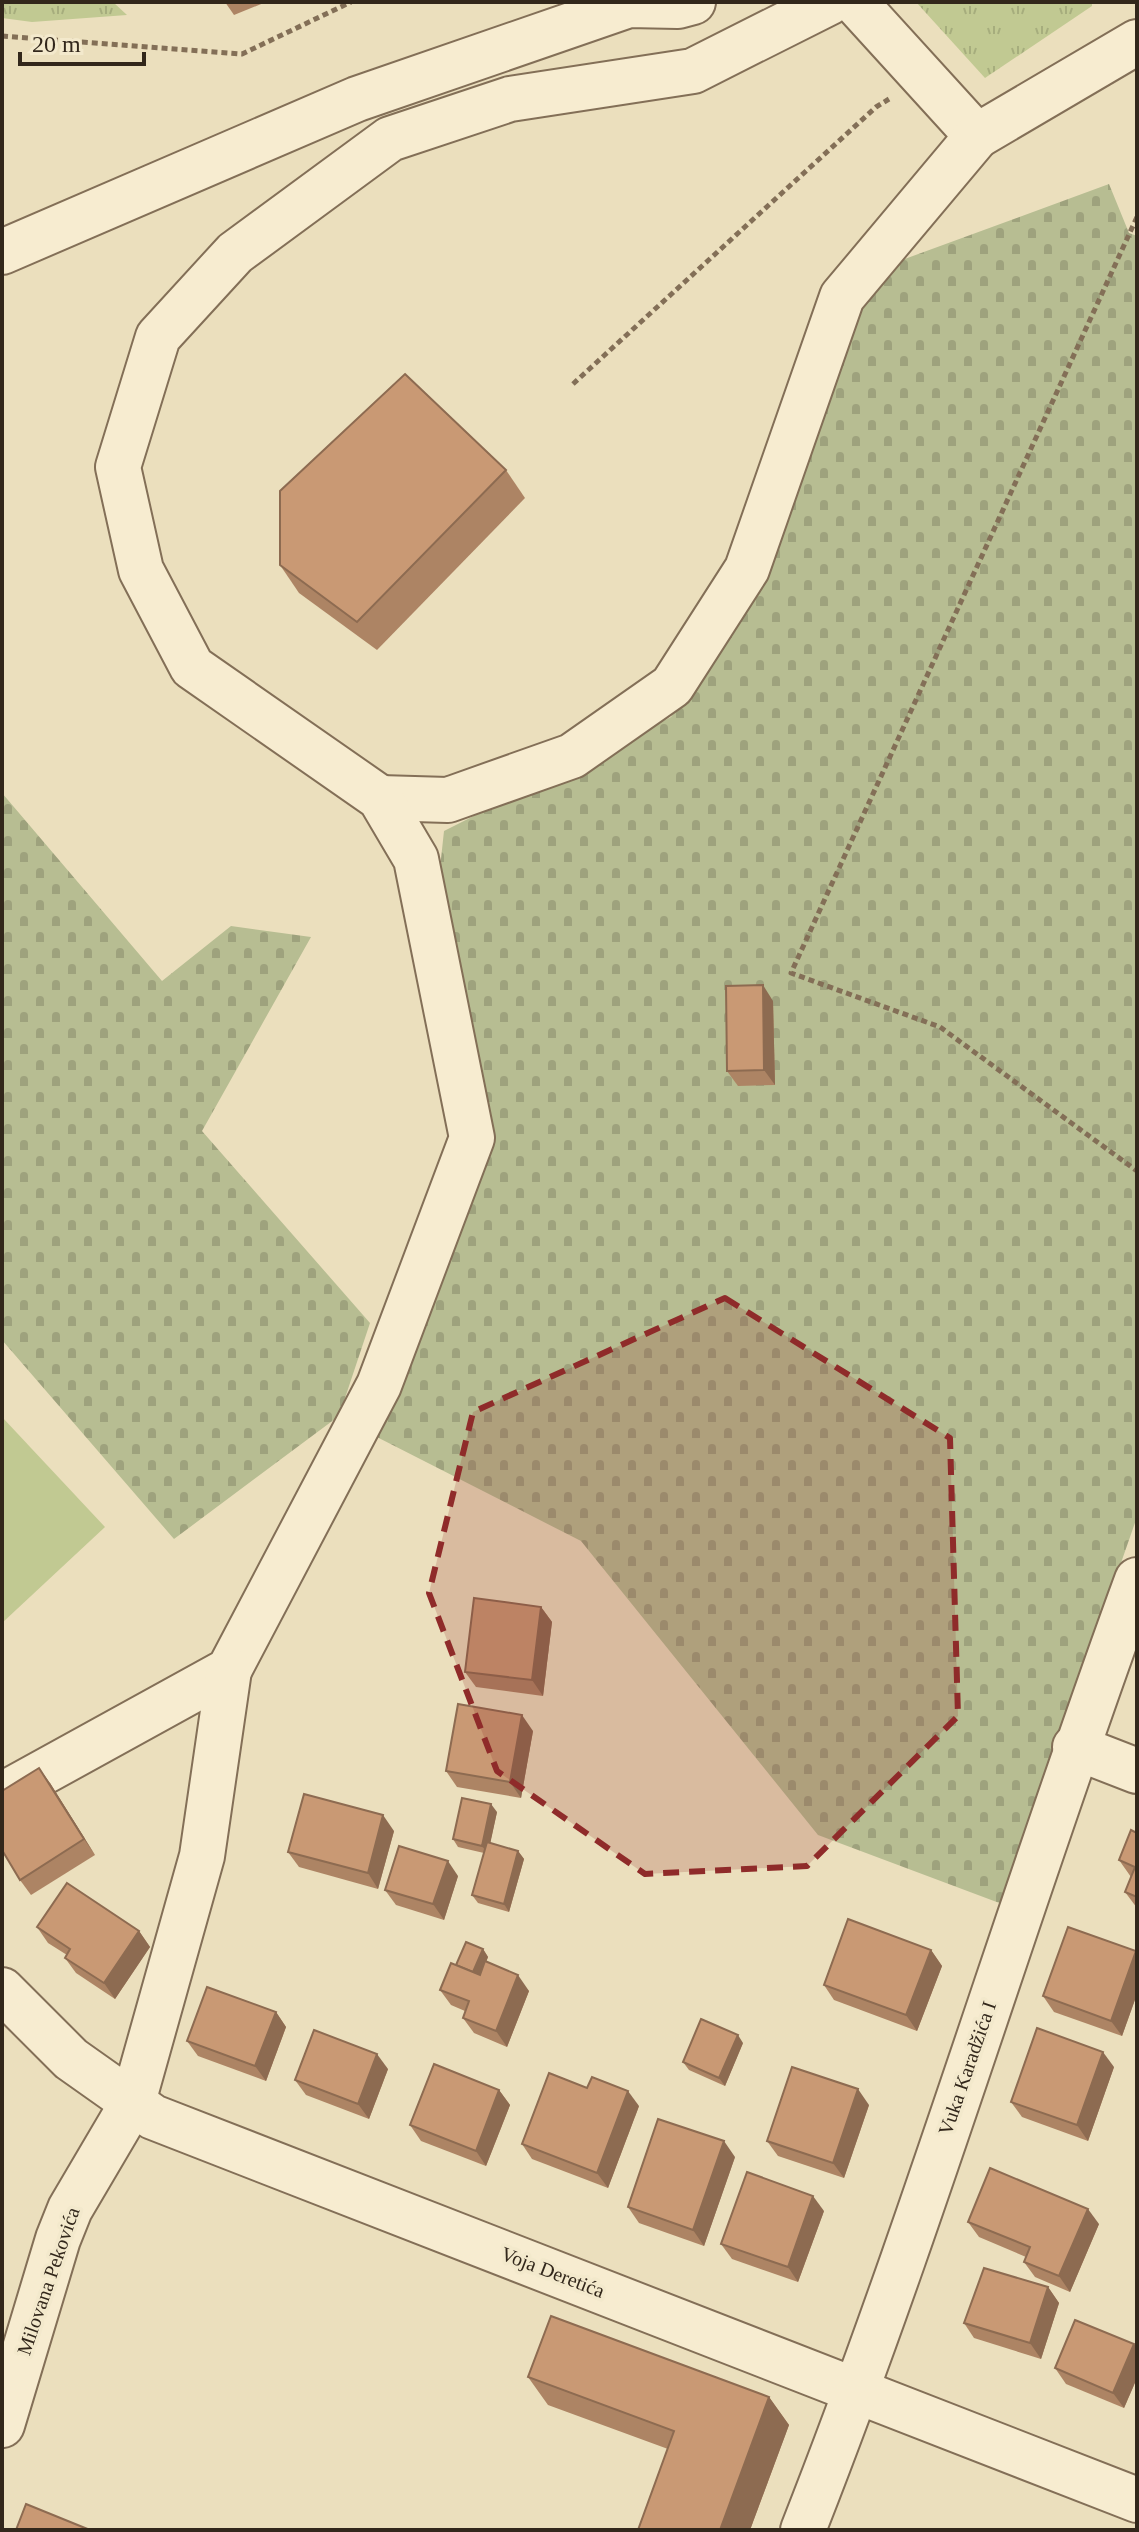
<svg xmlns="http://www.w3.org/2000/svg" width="1139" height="2532" viewBox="0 0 1139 2532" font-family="Georgia,serif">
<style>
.grass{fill:url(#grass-tufts)}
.cemetery{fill:url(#cemetery-stones)}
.pitch{fill:#c1c992}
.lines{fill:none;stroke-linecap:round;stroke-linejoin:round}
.minor-casing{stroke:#836f57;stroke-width:48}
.path{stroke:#836f57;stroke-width:5;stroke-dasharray:6 4;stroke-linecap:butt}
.minor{stroke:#f7ecd0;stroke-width:44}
.wall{fill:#ad8464}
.shaded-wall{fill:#8d6b51}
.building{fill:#c99974;stroke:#8d6b51;stroke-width:2}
.marked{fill:#8f2b2a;fill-opacity:0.2;stroke:#8f2b2a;stroke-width:6;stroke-dasharray:16 10;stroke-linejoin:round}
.labels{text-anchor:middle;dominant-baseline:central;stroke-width:7;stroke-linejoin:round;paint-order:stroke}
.street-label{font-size:20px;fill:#32271b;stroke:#f3e9cc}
</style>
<defs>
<pattern id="grass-tufts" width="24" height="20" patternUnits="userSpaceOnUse" patternTransform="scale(2)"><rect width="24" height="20" fill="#c1c992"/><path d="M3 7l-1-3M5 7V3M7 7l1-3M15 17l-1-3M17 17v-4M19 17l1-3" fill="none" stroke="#a6ad7d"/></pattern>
<pattern id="cemetery-stones" width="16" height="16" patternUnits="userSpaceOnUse" patternTransform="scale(2)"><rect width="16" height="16" fill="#b7bd92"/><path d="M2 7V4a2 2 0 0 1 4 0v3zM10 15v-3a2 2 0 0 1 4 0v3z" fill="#9ea27d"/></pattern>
</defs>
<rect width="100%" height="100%" fill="#ebdfbd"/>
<!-- grass -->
<g class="grass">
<polygon points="2,2 113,2 127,15 32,22 2,18"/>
<polygon points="916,2 1092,2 1092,6 985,78"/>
</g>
<!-- cemetery -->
<g class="cemetery">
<polygon points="1109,184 1129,233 1137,236 1137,1517 1002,1904 818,1835 581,1541 367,1432 482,1144 440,868 444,831 671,717 755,598 872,271"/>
<polygon points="2,793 162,981 231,926 311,937 202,1131 370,1323 339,1416 174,1539 2,1340"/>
</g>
<!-- pitch -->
<polygon class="pitch" points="2,1417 105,1527 2,1623"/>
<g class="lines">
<!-- minor casing -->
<g class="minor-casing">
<g id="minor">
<polyline points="855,2 977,136 1137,42"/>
<polyline points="2,252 357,99 629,5 678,6 693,2"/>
<polyline points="380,798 448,800 572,756 672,686 747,569 842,297 977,136"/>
<polyline points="1075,1747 1137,1771"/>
<polyline points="2,1795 229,1670 379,1385 472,1138 416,859 380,798 192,667 141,570 118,467 158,337 235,253 390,139 510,99 693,71 830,2"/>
<polyline points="2,1990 71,2059 153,2117 1137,2500"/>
<polyline points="2,2425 58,2239 70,2209 133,2102 202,1856 229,1670"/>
<path d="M 803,2530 C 926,2218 1021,1895 1137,1580"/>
</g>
</g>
<!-- path -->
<g class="path">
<polyline points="2,36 242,54 351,2"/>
<polyline points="1137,217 791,973 940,1027 1137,1171"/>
<polyline points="573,384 876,107 889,99"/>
</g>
<!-- minor -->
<use href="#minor" class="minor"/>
</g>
<!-- wall -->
<g class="wall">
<polygon points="225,2 266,2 234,15"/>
<polygon points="506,470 525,498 377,650 299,593 280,565"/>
<polygon points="773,1001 775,1085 738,1086 727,1071"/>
<polygon points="541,1607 552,1622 543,1696 476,1687 465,1672"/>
<polygon points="533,1731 521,1798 457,1787 446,1771"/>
<polygon points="50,1783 95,1855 31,1895 20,1880"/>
<polygon points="497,1812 490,1843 518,1851 524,1859 509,1912 478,1903 472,1895 484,1853 458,1847 453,1839"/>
<polygon points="394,1831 378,1889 299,1867 288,1852"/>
<polygon points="1137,1833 1137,1908 1125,1892 1131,1877 1119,1860"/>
<polygon points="458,1876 444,1920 396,1905 385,1890"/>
<polygon points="37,1927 139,1931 150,1947 115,1999 76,1973 65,1958 67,1955 48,1943"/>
<polygon points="483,1949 488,1957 486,1962 529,1991 507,2047 474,2033 463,2018 465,2011 451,2005 440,1990 456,1965"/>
<polygon points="931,1950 942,1966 917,2031 834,2000 824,1985"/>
<polygon points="1136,1951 1137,1994 1122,2036 1054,2012 1043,1996"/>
<polygon points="276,2012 286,2027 266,2081 198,2056 187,2041"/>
<polygon points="743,2043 725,2086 689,2070 683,2062"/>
<polygon points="1114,2067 1088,2141 1022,2117 1011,2102"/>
<polygon points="388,2069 369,2119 306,2095 295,2080"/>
<polygon points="499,2090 510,2105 486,2166 421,2141 410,2125"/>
<polygon points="869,2105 844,2178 778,2156 767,2141"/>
<polygon points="639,2106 608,2188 532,2159 522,2144"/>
<polygon points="735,2157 704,2246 639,2223 628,2207"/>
<polygon points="824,2211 798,2282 732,2259 721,2244"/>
<polygon points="968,2222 1099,2224 1070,2292 1035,2277 1024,2262 1026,2257 979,2237"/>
<polygon points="1048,2287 1059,2303 1041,2359 974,2338 964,2323"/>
<polygon points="1134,2344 1137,2348 1137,2378 1124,2408 1066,2384 1055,2368"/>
<polygon points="528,2377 769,2397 789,2425 750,2530 638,2530 668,2449 548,2405"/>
</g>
<!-- shaded-wall -->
<g class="shaded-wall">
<polygon points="763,985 773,1001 775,1085 764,1070"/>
<polygon points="541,1607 552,1622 543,1696 532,1680"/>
<polygon points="522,1715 533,1731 521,1798 510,1782"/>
<polygon points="39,1768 50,1783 95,1855 84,1839"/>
<polygon points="491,1804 497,1812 488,1854 482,1846"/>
<polygon points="383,1815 394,1831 378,1889 368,1873"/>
<polygon points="518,1851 524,1859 509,1912 504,1904"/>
<polygon points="448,1861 458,1876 444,1920 433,1904"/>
<polygon points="139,1931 150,1947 115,1999 104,1983"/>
<polygon points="483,1949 488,1957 477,1985 471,1977"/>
<polygon points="931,1950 942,1966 917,2031 906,2015"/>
<polygon points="1136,1951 1137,1994 1122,2036 1111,2021"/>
<polygon points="518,1975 529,1991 507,2047 496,2031"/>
<polygon points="276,2012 286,2027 266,2081 255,2066"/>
<polygon points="738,2035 743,2043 725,2086 719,2078"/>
<polygon points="1103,2052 1114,2067 1088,2141 1077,2125"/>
<polygon points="377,2054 388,2069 369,2119 358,2104"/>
<polygon points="858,2089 869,2105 844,2178 833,2163"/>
<polygon points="499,2090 510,2105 486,2166 476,2151"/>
<polygon points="628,2091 639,2106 608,2188 597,2173"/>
<polygon points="724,2141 735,2157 704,2246 693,2230"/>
<polygon points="813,2196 824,2211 798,2282 788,2267"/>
<polygon points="1088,2209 1099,2224 1070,2292 1059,2276"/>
<polygon points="1048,2287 1059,2303 1041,2359 1030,2343"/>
<polygon points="1134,2344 1137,2348 1137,2378 1124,2408 1113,2393"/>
<polygon points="769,2397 789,2425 750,2530 720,2530"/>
</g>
<!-- building -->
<g class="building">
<polygon points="405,374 506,470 357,622 280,565 280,491"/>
<polygon points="763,985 764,1070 727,1071 726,986"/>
<polygon points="474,1598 541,1607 532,1680 465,1672"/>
<polygon points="458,1704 522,1715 510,1782 446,1771"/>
<polygon points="39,1768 84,1839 20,1880 2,1850 2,1791"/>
<polygon points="304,1794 383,1815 368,1873 288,1852"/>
<polygon points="462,1798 491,1804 482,1846 453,1839"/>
<polygon points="1131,1830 1137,1833 1137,1897 1125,1892 1135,1867 1119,1860"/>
<polygon points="487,1842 518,1851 504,1904 472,1895"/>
<polygon points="399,1846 448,1861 433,1904 385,1890"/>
<polygon points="67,1883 139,1931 104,1983 65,1958 70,1949 37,1927"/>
<polygon points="848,1919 931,1950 906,2015 824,1985"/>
<polygon points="1068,1927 1136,1951 1111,2021 1043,1996"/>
<polygon points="466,1942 483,1949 473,1972 456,1965"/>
<polygon points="485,1961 518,1975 496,2031 463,2018 469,2001 440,1990 451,1963 480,1975"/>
<polygon points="207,1987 276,2012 255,2066 187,2041"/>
<polygon points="701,2019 738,2035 719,2078 683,2062"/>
<polygon points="1037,2028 1103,2052 1077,2125 1011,2102"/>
<polygon points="314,2030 377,2054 358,2104 295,2080"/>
<polygon points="434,2064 499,2090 476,2151 410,2125"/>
<polygon points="792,2067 858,2089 833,2163 767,2141"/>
<polygon points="549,2073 587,2088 592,2077 628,2091 597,2173 522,2144"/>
<polygon points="658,2119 724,2141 693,2230 628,2207"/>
<polygon points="990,2168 1088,2209 1059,2276 1024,2262 1030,2247 968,2222"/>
<polygon points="747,2172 813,2196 788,2267 721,2244"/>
<polygon points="984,2268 1048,2287 1030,2343 964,2323"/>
<polygon points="551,2316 769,2397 720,2530 638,2530 674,2431 528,2377"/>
<polygon points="1075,2320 1134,2344 1113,2393 1055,2368"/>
<polygon points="26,2504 90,2530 16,2530"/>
</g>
<!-- marked area -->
<path class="marked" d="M 725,1298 L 950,1438 L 958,1716 L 807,1866 L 645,1874 L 497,1771 L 429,1593 L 473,1412 Z"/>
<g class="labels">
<!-- street labels -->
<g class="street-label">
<text transform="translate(967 2068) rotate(-71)">Vuka Karadžića I</text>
<text transform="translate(553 2272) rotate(21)">Voja Deretića</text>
<text transform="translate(48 2281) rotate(-71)">Milovana Pekovića</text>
</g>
</g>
<!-- border -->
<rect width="1139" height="2532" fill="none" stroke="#32271b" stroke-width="8"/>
<!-- scale -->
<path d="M20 52v12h124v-12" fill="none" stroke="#32271b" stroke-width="4"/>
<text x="32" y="52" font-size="24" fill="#32271b" stroke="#f3e9cc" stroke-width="6" paint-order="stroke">20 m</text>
</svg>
